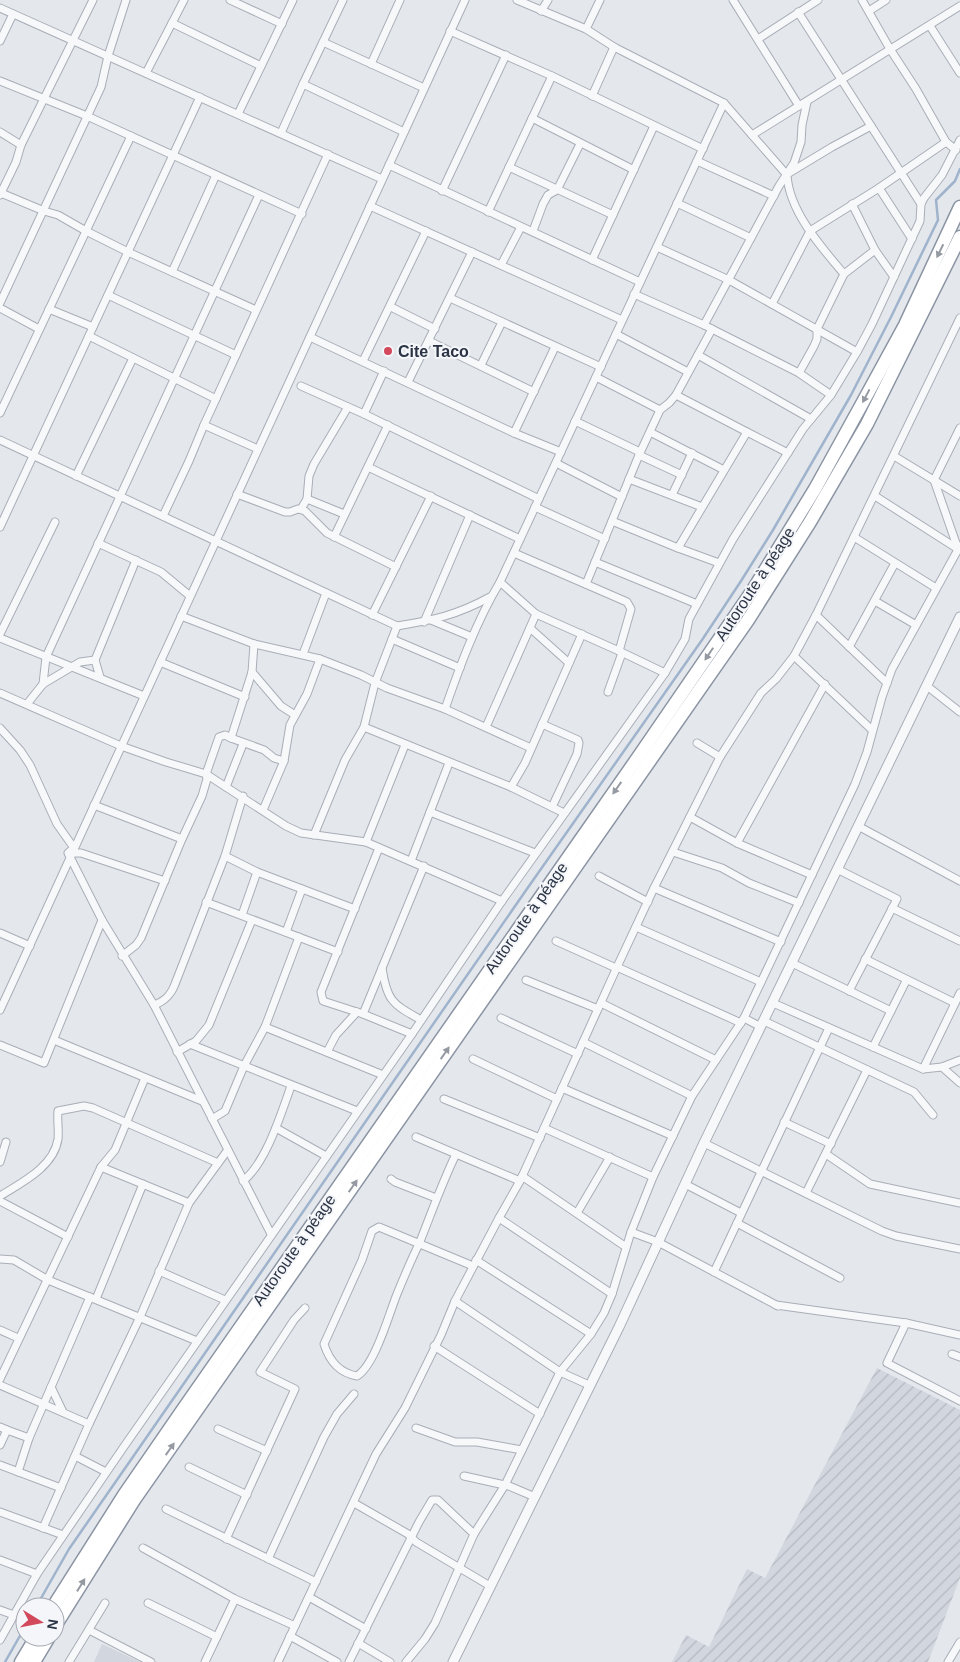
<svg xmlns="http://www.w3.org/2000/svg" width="960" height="1662" viewBox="0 0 960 1662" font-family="Arial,sans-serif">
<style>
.built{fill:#d2d6de}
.industrial{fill:url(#industrial-furrows)}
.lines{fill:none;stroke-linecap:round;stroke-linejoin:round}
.stream{stroke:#9fb4cc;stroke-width:2.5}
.minor-casing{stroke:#a9aeb7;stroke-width:9}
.tertiary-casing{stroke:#a9aeb7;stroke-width:11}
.motorway-casing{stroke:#8b94a3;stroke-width:15}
.minor{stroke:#f7f8fa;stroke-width:7}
.tertiary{stroke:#f7f8fa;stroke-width:9}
.motorway{stroke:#fff;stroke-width:12}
.oneway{fill:#959aa2}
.poi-dot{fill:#d1495b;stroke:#f4f6f9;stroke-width:2}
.labels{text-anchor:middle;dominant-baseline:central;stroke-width:4;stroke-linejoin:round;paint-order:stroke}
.poi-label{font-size:16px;font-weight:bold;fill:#2b3445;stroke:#f4f6f9;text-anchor:start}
.street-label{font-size:16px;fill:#2b3445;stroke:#f4f6f9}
</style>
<defs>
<pattern id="industrial-furrows" width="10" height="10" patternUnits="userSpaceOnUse" patternTransform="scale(1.25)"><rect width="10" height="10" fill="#d2d6de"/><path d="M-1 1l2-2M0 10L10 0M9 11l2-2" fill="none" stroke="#b4b8c0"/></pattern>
</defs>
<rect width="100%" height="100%" fill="#e4e7ec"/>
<!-- built -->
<polygon class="built" points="102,1644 136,1660 140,1662 94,1662"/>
<!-- industrial -->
<polygon class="industrial" points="877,1368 960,1410 960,1578 928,1662 672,1662 686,1635 709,1647 747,1569 765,1578"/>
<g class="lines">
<!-- stream -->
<g class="stream">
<polyline points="36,1607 69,1549 529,886 702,640 741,581 773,530 851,395 891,317 938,220 936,200 955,181 960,169"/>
<polyline points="5,1662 25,1627"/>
</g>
<!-- minor casing -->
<g class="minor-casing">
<g id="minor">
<polyline points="230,0 282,24"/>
<path d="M 517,0 L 586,29 L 614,47 L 724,103 L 787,175 C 789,211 821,247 844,274 L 875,250 L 852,204"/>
<polyline points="733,0 799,106"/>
<polyline points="862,0 890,49 916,89 946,142 956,150"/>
<polyline points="0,8 382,179"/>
<polyline points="541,11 548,0"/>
<polyline points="869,11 886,0"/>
<polyline points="798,12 921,204"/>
<polyline points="172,23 261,66"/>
<polyline points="930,26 960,73"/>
<polyline points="586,29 600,0"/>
<polyline points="450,31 552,76 703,149"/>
<polyline points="758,39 818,0"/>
<polyline points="0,41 13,14"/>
<polyline points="323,42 424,88"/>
<polyline points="371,64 400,0"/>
<polyline points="146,73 184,0"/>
<polyline points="0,81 87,116 302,214"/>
<polyline points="303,84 404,132"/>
<polyline points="592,96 614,47"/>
<polyline points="238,114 293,0"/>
<polyline points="532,118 634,170"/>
<polyline points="0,132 21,145"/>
<polyline points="281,133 303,84 343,0"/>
<polyline points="752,135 960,6"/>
<polyline points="697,161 774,196"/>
<polyline points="389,165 640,282"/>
<polyline points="509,167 613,215"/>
<polyline points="789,173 832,147 871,126"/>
<polyline points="879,188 912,239"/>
<polyline points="442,191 506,55"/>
<polyline points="1,193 44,211 58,215 86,231 128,252 256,310"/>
<polyline points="0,195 16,162 21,145 93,0"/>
<polyline points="677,203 751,238"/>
<polyline points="370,206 622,320"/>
<polyline points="488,212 552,76"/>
<polyline points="533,231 543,204 548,195 557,190 580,144"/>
<polyline points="657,247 729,280 857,352"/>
<polyline points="875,250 894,277"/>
<polyline points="592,260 654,126"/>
<polyline points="501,265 521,227"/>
<polyline points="172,272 216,175"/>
<polyline points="634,294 704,325 799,373 831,395"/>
<polyline points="108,295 236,355"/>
<polyline points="450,298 601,367"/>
<polyline points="0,303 101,87 108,56 126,0"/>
<polyline points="772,304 810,231 879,188 946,142"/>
<polyline points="391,307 435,329"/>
<polyline points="0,308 39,329"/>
<polyline points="49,309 93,327"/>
<polyline points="704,325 779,186 794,163 801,142 802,125 807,102"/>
<polyline points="616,334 688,372"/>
<polyline points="89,336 216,399"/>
<polyline points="310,337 514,433 561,452"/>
<polyline points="429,341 534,392"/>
<polyline points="698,355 811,419"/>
<polyline points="363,361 426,231"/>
<polyline points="481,365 502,322"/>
<polyline points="799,373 814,346 817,339 817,329 844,274"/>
<polyline points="596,377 660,410"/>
<polyline points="408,382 472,252"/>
<polyline points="301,386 364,414 539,499"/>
<polyline points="676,395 747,432"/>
<polyline points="0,413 131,136"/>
<polyline points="364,414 384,371"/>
<polyline points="575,421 640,452"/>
<polyline points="650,432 724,470"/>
<polyline points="514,433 555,347"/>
<path d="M 0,440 L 397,626 C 434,620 457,615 490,597"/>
<polyline points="258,449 204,425 328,154"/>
<polyline points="639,455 682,475"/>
<polyline points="894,456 960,496"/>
<polyline points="556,463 622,497"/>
<polyline points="368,467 520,539"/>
<polyline points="76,476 133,358"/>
<polyline points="629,479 702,507"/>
<polyline points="237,494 285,512 290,512 298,509 305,511 327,533 396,567"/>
<polyline points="672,495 692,453"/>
<polyline points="875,496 958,549"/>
<polyline points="307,499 344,514"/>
<polyline points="535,507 605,539"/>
<polyline points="301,509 307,499 309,476 314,464 348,407"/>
<polyline points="163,516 189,461 204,425"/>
<polyline points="612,521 678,548"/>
<polyline points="0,527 200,97"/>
<polyline points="334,537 388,425"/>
<polyline points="854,537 936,588"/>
<polyline points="98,543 161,572 190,596"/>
<polyline points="958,549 934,480 960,428"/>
<polyline points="514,553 627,602 631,609 619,651"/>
<polyline points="595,562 697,604"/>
<polyline points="719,563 678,548 747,432 788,453"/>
<polyline points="500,582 536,614 619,651 665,673"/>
<polyline points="586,584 639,455 660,410 669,403 676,395 712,329"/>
<polyline points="875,601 916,625"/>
<polyline points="372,615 431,496"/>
<polyline points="816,615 887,683"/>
<polyline points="181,616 254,644 320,659 361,675 387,688 445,709 531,748"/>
<polyline points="431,620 472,637"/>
<polyline points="424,622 470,515"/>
<polyline points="530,628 569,663"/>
<polyline points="0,634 55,522"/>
<polyline points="0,638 144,696"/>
<polyline points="392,639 460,668"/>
<polyline points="254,644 252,672 231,738 264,750 274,758 284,761"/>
<polyline points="849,647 895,563"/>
<polyline points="303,654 326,593"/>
<polyline points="794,656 872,730"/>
<polyline points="160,662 245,697"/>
<polyline points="252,672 281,706 295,715"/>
<polyline points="100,677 95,660 136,560"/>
<polyline points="43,684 46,657 259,195"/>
<polyline points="927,686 960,712"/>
<polyline points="608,692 622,653"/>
<polyline points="0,693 121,746 166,762 206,774 286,826 301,833 366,842 502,901"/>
<polyline points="27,704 43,684 80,662 95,660"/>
<path d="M 445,709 C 460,666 476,622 500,582 L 724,103"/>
<polyline points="542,724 578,740 579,743 577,754 552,807"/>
<polyline points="364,727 511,787 564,813"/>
<polyline points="486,727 536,614"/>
<polyline points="0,728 20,750 30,765 57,824 74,848 68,853 102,920 154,1005 271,1234"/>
<polyline points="697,743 720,757"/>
<polyline points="226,787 243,744"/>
<polyline points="511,787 525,763 582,634"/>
<polyline points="94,805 182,839"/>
<polyline points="263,810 284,761 290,725 307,694 320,659"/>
<polyline points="430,812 535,853"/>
<polyline points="690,817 737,843 812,875"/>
<polyline points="858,826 960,881"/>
<polyline points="314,835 345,760 364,727 375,683 397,626"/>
<polyline points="366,842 405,745"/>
<polyline points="737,843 825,684"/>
<polyline points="379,848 321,992 323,1001 363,1014 412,1034"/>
<polyline points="673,852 722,868 749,883 799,903"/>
<polyline points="69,853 81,853 165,881"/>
<polyline points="225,856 257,872 355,909"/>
<polyline points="411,861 449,763"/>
<polyline points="837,869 897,899 849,991"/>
<polyline points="599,876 648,902"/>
<polyline points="654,888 781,942"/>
<polyline points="206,902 338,952"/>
<polyline points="892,908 960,941"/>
<polyline points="242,915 257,872"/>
<polyline points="636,927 761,982"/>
<polyline points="286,932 302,889"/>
<polyline points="0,933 30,946"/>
<polyline points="556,941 616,968"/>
<polyline points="122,956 136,945 141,938 182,839 202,796 207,779 206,774 219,737 225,735 231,738"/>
<polyline points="865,959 955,1003"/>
<polyline points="792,963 891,1011"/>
<polyline points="617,967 741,1023"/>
<path d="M 382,968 C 387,1002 393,1004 421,1020"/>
<polyline points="526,980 598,1009"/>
<polyline points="601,1003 716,1060"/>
<polyline points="773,1003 923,1069 942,1067 960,1060"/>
<path d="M 154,1005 C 165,1001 171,995 175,984 L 225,856 L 243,796"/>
<polyline points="0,1010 465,0"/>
<polyline points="363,1014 424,866"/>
<polyline points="501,1018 578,1054"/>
<polyline points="744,1018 761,1027"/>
<polyline points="764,1021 914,1092 933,1115"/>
<polyline points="265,1027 383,1075"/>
<polyline points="54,1040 202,1101"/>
<polyline points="583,1042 692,1096"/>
<polyline points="190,1044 357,1111"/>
<polyline points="0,1045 44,1063 102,920"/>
<polyline points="873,1047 906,981"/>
<polyline points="177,1052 196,1041 209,1025 252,920"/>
<polyline points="327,1052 336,1035 357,1012"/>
<polyline points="473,1059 557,1099"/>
<polyline points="942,1067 960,1083"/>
<polyline points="923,1069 960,993"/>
<polyline points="562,1088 673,1136"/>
<polyline points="444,1099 540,1138"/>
<polyline points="212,1119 225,1111 244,1066 265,1027 299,937"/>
<polyline points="784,1122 831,1144"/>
<polyline points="276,1128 326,1156"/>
<polyline points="544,1128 653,1177"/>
<polyline points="416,1137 520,1181"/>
<polyline points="704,1143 882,1231 896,1236 960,1249"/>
<path d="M 456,1154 C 442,1183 431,1214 419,1244 C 411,1260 404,1277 397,1294 C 389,1314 375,1365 357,1376 C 339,1373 329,1360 324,1344 L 362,1260 L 372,1231 L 379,1227 L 473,1266"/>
<polyline points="826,1154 870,1184 960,1203"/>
<polyline points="0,1162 6,1142"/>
<polyline points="101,1167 189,1203"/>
<polyline points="522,1176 626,1247"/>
<polyline points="391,1179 395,1182 436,1198"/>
<path d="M 243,1181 C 266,1163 281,1114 291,1086"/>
<polyline points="685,1184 741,1213"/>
<polyline points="806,1193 867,1070"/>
<path d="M 0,1196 C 21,1183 54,1167 58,1139 C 59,1130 57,1120 58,1111 L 84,1106 L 93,1108 L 218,1163"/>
<polyline points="0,1201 68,1237"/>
<polyline points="577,1213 610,1157"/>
<polyline points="737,1223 840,1278"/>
<polyline points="631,1232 658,1242 778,1306"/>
<polyline points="0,1259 14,1260 48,1280 197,1341"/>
<polyline points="476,1260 591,1334"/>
<polyline points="159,1271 225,1300"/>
<polyline points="714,1272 829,1028"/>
<polyline points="612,1294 499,1218 520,1181 617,967 654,888 720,757 761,693 776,679 794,656 816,615 960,318"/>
<polyline points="96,1299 143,1184"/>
<polyline points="455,1301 560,1372 589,1385"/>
<polyline points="776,1305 906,1323 960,1335"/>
<polyline points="906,1323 887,1363 960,1401"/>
<polyline points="0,1330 18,1338"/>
<polyline points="434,1346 540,1414"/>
<polyline points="952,1354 960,1357"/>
<polyline points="0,1379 101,1167 115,1150 145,1078"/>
<polyline points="0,1385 89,1424"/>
<polyline points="51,1387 63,1412"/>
<polyline points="0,1427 7,1430"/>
<polyline points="416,1428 455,1442 477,1442 522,1450"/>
<polyline points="218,1429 267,1451"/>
<polyline points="29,1438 90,1297"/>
<polyline points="0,1445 7,1430 29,1438 18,1472"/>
<polyline points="75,1456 106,1472"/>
<polyline points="0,1465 61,1488"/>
<polyline points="189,1467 247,1495"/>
<polyline points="464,1476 509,1486 535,1497"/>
<polyline points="354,1503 408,1534 416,1542 490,1586"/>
<polyline points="166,1509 316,1582"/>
<polyline points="0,1512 63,1535"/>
<polyline points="43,1528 89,1424 140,1317 189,1203 227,1151"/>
<polyline points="226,1539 295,1389 260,1372 294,1320 305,1308"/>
<polyline points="143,1548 235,1599 295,1626"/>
<polyline points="268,1559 324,1437 337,1414 354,1394"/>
<polyline points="0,1560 37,1574"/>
<polyline points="309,1597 366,1629"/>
<polyline points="148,1603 217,1637"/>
<polyline points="0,1610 14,1615"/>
<polyline points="89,1630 151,1662"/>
<polyline points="290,1636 337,1662"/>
<polyline points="0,1640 37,1574 123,1448 412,1034 502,901 665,673 685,639 689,619 733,539 803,429 831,395 857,352 872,324 920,221 921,204 924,198 942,175 960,140"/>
<polyline points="358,1643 390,1662"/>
<polyline points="69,1662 105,1603"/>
<polyline points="205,1662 235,1599"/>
<polyline points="278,1662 376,1454 405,1408 441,1335 455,1301 499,1218"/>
<polyline points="349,1662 419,1522 432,1500 438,1500 474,1534"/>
<polyline points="406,1662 425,1639 435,1623 474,1534 505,1485 560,1372 591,1334 604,1313 612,1294 631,1232 653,1177 692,1096 744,1018 855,784 867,752 882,697 892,669 960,546"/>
<polyline points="948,1662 960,1642"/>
</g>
</g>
<!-- tertiary casing -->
<g class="tertiary-casing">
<polyline id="tertiary" points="453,1662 619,1327 704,1143 960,617"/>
</g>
<!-- motorway casing -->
<g class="motorway-casing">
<g id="motorway">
<polyline points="53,1607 124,1495 184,1408 639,756 753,590 815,489 863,402 905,325 960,207"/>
<polyline points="55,1626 134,1500 748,620 810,522 867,424 960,237"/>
<polyline points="21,1662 36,1637"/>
<polyline points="34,1662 49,1637"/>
</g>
</g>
<!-- minor -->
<use href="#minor" class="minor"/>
<!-- tertiary -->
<use href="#tertiary" class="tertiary"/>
<!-- motorway -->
<use href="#motorway" class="motorway"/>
</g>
<!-- one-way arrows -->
<defs><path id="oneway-solid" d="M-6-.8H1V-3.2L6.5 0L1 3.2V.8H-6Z" transform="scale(1.25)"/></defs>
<g class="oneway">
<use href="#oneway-solid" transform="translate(940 251) rotate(116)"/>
<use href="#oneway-solid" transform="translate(866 396) rotate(118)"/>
<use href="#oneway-solid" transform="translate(709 654) rotate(124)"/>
<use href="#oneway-solid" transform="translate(617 788) rotate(125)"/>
<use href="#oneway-solid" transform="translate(445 1053) rotate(-55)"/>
<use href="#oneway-solid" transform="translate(353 1186) rotate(-55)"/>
<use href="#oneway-solid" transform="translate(170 1449) rotate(-55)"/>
<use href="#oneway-solid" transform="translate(81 1585) rotate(-58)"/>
</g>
<!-- markers -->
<circle class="poi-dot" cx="388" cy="351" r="5"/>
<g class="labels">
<!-- poi labels -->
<g class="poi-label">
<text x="398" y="351">Cite Taco</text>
</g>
<!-- street labels -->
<g class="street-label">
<text transform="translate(755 584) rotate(-57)">Autoroute à péage</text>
<text transform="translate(526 918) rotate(-55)">Autoroute à péage</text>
<text transform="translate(294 1250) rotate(-55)">Autoroute à péage</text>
</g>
</g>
<!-- north arrow -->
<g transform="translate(40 1622) rotate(100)"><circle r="24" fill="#f4f6f9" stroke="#a4a8b1"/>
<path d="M0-4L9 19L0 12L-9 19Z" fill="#d1495b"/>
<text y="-8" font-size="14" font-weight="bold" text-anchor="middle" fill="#2b3445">N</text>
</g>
</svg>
